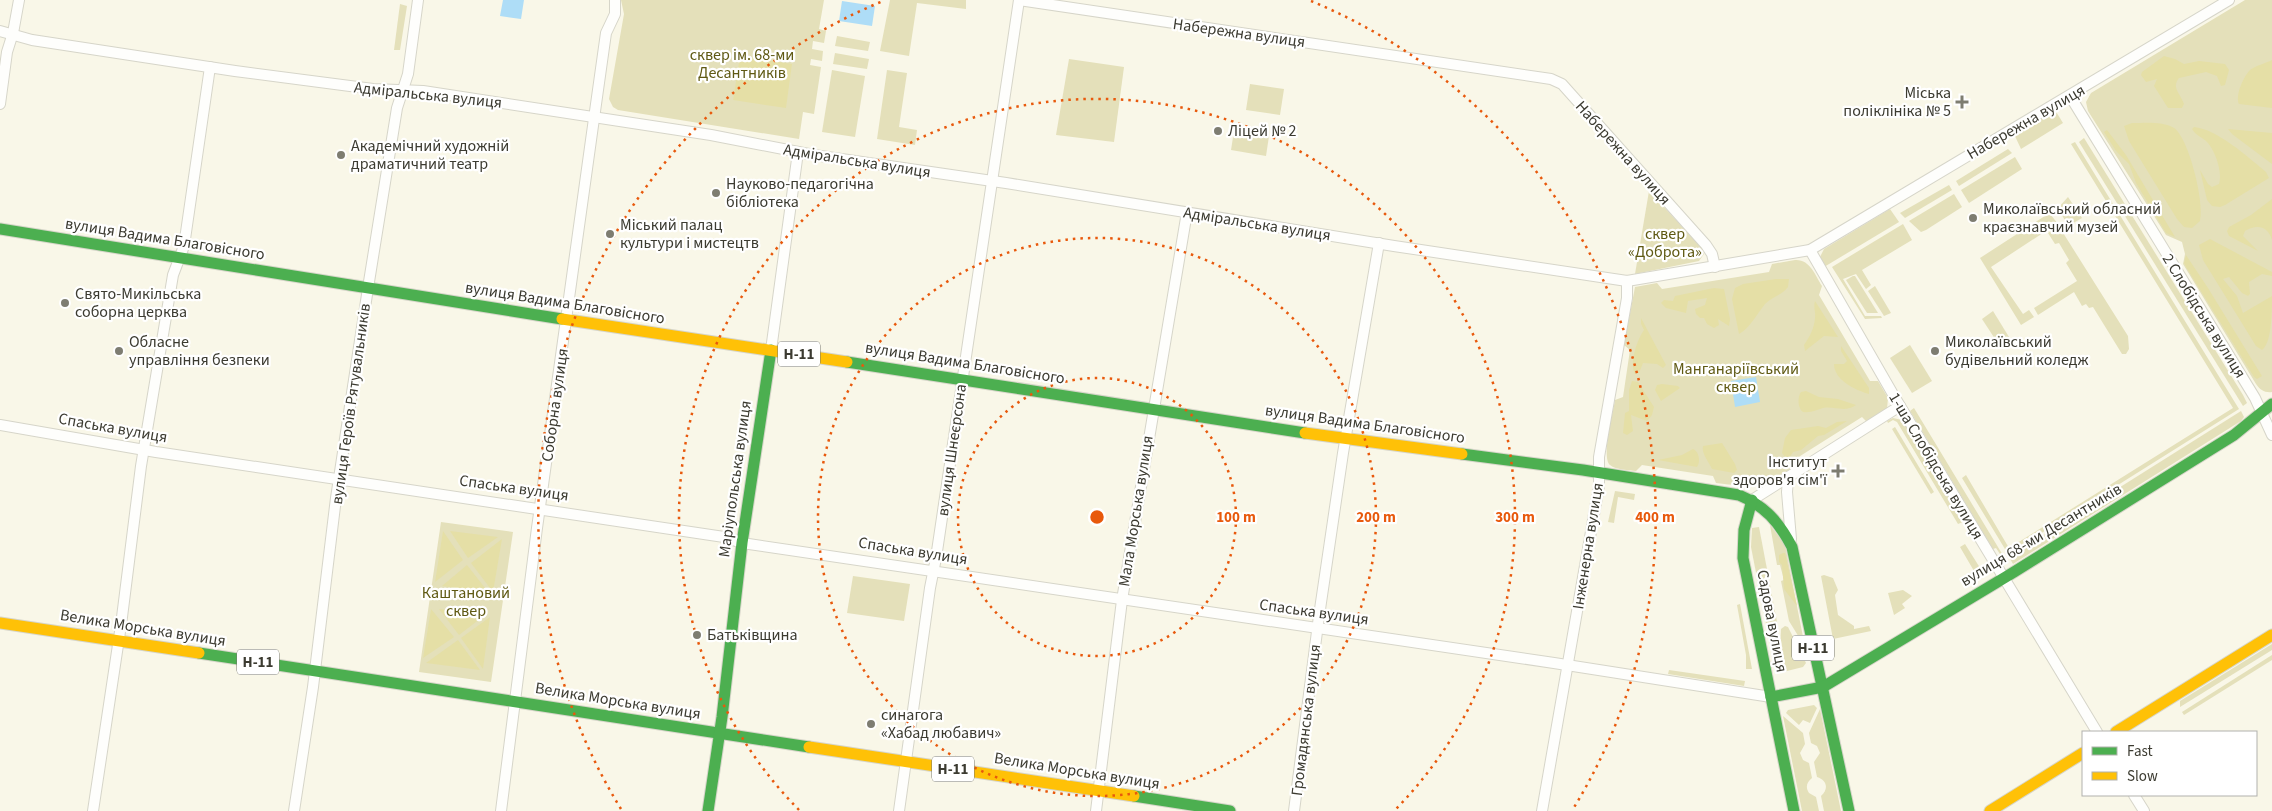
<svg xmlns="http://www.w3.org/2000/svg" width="2272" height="811" viewBox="0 0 2272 811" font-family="'Source Sans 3',sans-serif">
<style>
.green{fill:#e4e0ba}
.forest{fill:#e5dfa6}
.water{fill:#aeddf7}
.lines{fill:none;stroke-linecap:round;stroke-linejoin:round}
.street-casing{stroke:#d6d5c9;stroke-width:12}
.fast-casing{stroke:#d6d5c9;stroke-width:13}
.slow-casing{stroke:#d6d5c9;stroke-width:13}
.street{stroke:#fefefc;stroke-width:10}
.fast{stroke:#4caf50;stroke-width:11}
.slow{stroke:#ffc107;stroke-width:11}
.ring{fill:none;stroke:#e8590c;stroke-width:2.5;stroke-dasharray:2.5 5}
.poi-dot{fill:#7e7d71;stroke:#fff;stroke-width:2}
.labels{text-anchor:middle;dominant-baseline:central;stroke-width:4.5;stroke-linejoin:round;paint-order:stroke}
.shield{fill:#fff;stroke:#76766f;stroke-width:1}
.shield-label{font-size:15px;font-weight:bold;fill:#3c3b31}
.street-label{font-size:16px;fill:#3c3b31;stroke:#fff}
.park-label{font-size:16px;fill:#5f5913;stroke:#fff}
.poi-label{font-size:16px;fill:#3c3b31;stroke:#fff;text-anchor:start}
.centre{fill:#e8590c;stroke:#fff;stroke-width:2.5}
.ring-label{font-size:15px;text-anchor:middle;font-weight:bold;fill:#e8590c;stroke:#fff;stroke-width:4.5;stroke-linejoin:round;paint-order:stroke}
</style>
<rect width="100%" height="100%" fill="#f9f7e8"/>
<!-- green -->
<g class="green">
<polygon points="621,0 824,0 819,29 826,31 824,43 813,41 812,49 823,51 822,61 811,59 810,65 821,67 814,114 803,112 799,139 618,110 613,107 609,99 624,14"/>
<polygon points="890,0 966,0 966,9 917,3 909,56 880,51"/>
<path d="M 2245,0 L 2272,0 L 2272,392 C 2265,393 2260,390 2256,384 L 2183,264 L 2185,254 L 2182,242 L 2166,235 L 2088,111 L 2086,102 L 2091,93 Z"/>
<polygon points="400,4 407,6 400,50 394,50"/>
<polygon points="837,36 870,42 868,51 835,46"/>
<polygon points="835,53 869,59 867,69 833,64"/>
<polygon points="1069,59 1124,67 1114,142 1056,135"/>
<polygon points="832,70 865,76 855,137 822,132"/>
<polygon points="887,70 907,73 899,127 917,130 915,145 877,139"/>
<polygon points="1250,84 1284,89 1280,115 1246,110"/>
<polygon points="2055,110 2063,123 2021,149 2014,134"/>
<polygon points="1234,131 1269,136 1266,156 1231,150"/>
<polygon points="2084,138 2243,395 2247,403 2243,406 2079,142"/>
<polygon points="2075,142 2239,409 2008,554 1962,478 1966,475 2009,548 2233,408 2071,144"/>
<polygon points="2008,149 2012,153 1959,186 1956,181"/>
<polygon points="2015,157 2022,169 1969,203 1961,190"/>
<polygon points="1949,185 1952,190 1905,218 1900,213"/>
<polygon points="1649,191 1701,247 1704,254 1699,261 1635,274"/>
<polygon points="1954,194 1962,207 1926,230 1921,232 1909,221"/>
<polygon points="2068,197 2082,218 2068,226 2058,208"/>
<polygon points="1890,209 1899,222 1824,267 1820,257 1824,249"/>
<polygon points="2048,214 2051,215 2058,224 2054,228 2056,231 2060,228 2128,336 2129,349 2126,354 2122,354 2093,307 2089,308 2086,304 2082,306 2074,292 2038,315 2034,308 2077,281 2066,263 2069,260 2059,243 2055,244 2048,233 2053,229 2048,232 2046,231 1991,267 2023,314 2029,310 2034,317 2021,325 1980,258"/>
<polygon points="1903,224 1912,240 1862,270 1871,285 1866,289 1856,274 1843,279 1865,316 1881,316 1882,318 1865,319 1832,267"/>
<path d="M 1795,260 C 1810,259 1815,275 1822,286 L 1819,295 L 1870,381 L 1878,381 L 1888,398 L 1887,409 L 1867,422 L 1862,417 L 1797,458 L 1798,466 C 1765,483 1752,488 1716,483 L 1713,476 L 1642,465 L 1636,471 C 1629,470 1616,470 1610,465 C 1601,457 1613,413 1615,400 L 1623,397 L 1630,350 L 1624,345 L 1635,287 L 1657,283 L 1662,289 L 1769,272 L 1772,264 Z"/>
<polygon points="1853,276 1855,276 1878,313 1867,313 1846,280"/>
<polygon points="1875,286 1891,313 1884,316 1868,291"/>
<polygon points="1993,311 2009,337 1999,345 1982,319"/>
<polygon points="1910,345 1932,381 1912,393 1890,358"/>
<polygon points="1914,408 2004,557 2000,560 1997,556 2000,554 1996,548 1993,549 1910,411"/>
<polygon points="2241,411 2244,417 2241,421 2013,564 2009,557"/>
<polygon points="1893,418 1902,420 1963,522 1958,524 1897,422 1893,420 1888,423 1887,421"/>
<polygon points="1895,427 1934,492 1931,494 1892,429"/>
<polygon points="1615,491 1635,494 1634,500 1618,497 1614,523 1608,522"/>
<polygon points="441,522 513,532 491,682 419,672"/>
<polygon points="1770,525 1785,545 1805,647 1789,621 1781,581 1784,580 1780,565 1777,565"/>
<polygon points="1759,527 1778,627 1775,670 1751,547 1752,528"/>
<polygon points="1965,544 1982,571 1965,581 1963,577 1974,571 1960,547"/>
<polygon points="1824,575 1833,578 1838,590 1835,595 1838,615 1854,626 1854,629 1869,626 1871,631 1833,639 1821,576"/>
<polygon points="853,576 910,584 904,621 847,613"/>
<polygon points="1903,590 1912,596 1902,604 1905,608 1894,615 1888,593"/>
<polygon points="1740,604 1752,669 1746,669 1746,655 1737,605"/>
<polygon points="1785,626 1788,627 1806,663 1803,667 1783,672 1779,669 1781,629"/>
<polygon points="2272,644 2272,650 2180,707 2180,701"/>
<polygon points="2272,655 2272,660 2184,715 2182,712"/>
<polygon points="1669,670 1745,681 1744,686 1668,674"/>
<polygon points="1814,705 1817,708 1810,723 1803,720 1799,725 1786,713 1788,710"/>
<path d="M 1820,709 L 1841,811 L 1824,811 L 1821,796 C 1829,789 1827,780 1817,777 L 1814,762 L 1820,753 L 1817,746 L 1811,743 L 1809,733 Z"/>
<path d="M 1783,716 L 1803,733 L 1805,744 L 1800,753 L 1803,760 L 1809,763 L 1812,778 C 1807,782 1805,787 1809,793 L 1816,797 L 1819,811 L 1802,811 Z"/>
</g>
<!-- forest -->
<g class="forest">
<polygon points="740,56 792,64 786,108 733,100"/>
<path d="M 2164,56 L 2175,59 L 2184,64 L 2199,61 L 2225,64 L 2229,70 L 2225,85 L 2221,86 L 2217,76 L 2206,72 L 2179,78 C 2171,88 2181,94 2184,104 L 2182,108 L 2168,108 L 2154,86 L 2157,79 L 2146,82 L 2141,75 L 2142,72 Z"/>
<path d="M 2272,60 L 2272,108 L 2239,104 C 2235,96 2243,77 2250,70 C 2255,66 2266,63 2272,60 Z"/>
<path d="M 2132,123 C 2145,123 2163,121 2174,128 C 2189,138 2205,204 2200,221 L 2192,228 L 2184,227 L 2177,219 L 2129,141 L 2124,126 Z"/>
<path d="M 2194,127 C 2217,129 2248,157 2266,172 L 2269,178 L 2225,205 L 2220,207 L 2212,206 L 2207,200 L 2200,170 L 2208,184 L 2212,187 L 2219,184 C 2223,173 2215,150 2207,142 C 2202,137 2196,136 2192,129 Z"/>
<polygon points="2228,129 2272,133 2272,164 2232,134"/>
<polygon points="2107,130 2126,155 2175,237 2166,233 2136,183 2129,164 2116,151 2104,132"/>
<path d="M 2272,199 L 2272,240 C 2268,226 2257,224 2245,231 L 2243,236 L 2258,251 L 2229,236 L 2227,231 L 2229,227 L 2251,215 Z"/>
<path d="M 2210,239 L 2272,272 L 2272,276 L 2262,274 L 2249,282 L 2250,294 L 2248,296 L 2242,293 L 2229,277 L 2223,279 L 2237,296 L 2243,313 L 2272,296 C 2272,311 2272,343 2262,350 L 2256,346 L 2203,260 L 2199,245 Z"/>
<polygon points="2186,255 2208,288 2262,376 2257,379 2254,377 2186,267 2184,263"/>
<path d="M 1776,279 L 1789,279 L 1788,287 C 1782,295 1772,297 1765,304 C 1757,314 1750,328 1739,334 L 1732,299 L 1735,288 L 1743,284 Z"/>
<polygon points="1714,288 1724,289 1730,319 1729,326 1718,319 1719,325 1714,328 1707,324 1704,318 1700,318 1696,314 1695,309 1705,305 1707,298 1688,301 1686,313 1666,308 1661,303 1664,300 1673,301 1675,296"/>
<path d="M 1815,301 L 1838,337 L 1824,336 L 1805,351 L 1804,345 C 1810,336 1814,329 1815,318 C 1816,311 1813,308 1815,301 Z"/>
<path d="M 1641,318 L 1666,365 L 1663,368 L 1657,364 L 1643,363 L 1639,373 L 1635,374 C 1629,363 1637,340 1644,330 L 1641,324 Z"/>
<path d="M 1841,346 L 1869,388 L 1869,394 C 1855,390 1834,380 1834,364 L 1844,364 L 1847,361 L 1841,351 Z"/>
<polygon points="1632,381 1638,382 1654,407 1652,415 1647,421 1631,415 1633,431 1627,435 1623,433 1625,413 1629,411 1629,390"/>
<polygon points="1662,384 1678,386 1680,388 1661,401 1655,390 1657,385"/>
<path d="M 1806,391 L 1819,397 L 1838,399 L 1856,405 C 1845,413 1835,406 1823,408 C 1816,410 1812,413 1803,412 C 1798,409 1797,397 1801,392 Z"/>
<polygon points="1847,421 1824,435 1818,436 1801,450 1793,452 1789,458 1785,457 1782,453 1785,438 1791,430 1818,426 1826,428 1837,422"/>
<path d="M 1722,443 L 1735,464 L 1737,470 L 1734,473 L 1712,469 C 1709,462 1701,453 1703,446 Z"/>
<path d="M 1693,449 C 1699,451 1701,462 1697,467 L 1658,460 L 1682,455 Z"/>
<polygon points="443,531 463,560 435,582"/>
<polygon points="450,531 498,537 468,558"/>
<polygon points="502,539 493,592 471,563"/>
<polygon points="1783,553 1785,553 1797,606 1784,589 1782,565 1779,562 1779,555"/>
<polygon points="467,565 489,593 442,586"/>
<polygon points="431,609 454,637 423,658"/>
<polygon points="439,609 485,615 459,635"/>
<polygon points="490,617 483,669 461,638"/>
<polygon points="458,640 480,670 426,663"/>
</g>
<!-- water -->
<g class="water">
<polygon points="503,0 524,0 521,19 500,16"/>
<polygon points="842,1 875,6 872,26 839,21"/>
<polygon points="1756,377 1760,402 1735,407 1731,381"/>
</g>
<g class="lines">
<!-- street casing -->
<g class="street-casing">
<g id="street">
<polyline points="1019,0 1551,79 1562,84 1706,245 1712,254 1715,267"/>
<polyline points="0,31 32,40 235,71 373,89 423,91 711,135 814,155 1006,183 1394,246 1627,281 1810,250 2229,0"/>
<polyline points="2070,96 2255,398 2272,435"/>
<polyline points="0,104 7,52 13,33 19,0"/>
<polyline points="1810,250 1894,396 2097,732"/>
<polyline points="771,350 798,152"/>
<polyline points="0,425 156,452 724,537 742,543 1554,663 1771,697"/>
<polyline points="1788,478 1787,492 1791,539"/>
<polyline points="1752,500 1900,406"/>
<polyline points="2134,795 2144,811"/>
<polyline points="93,811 121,625 141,466 173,275 184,246 210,67"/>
<polyline points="294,811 313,687 336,498 368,288 397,108 408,74 418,0"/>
<polyline points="501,811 537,528 597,97 606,33 615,14 615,0"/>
<polyline points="899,811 930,588 936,558 1019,0"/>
<polyline points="1096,811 1122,600 1187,212"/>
<polyline points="1294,811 1319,616 1343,453 1379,243"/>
<polyline points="1542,811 1599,486 1599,457 1627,298 1627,281"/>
</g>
</g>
<!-- fast casing -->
<g class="fast-casing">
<g id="fast">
<polyline points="0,229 562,319"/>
<polyline points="847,362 1305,433"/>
<path d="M 1462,454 L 1583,470 L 1739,495 C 1765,506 1779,522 1792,547 L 1849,811"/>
<polyline points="1752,500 1744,530 1743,558 1794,811"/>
<polyline points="199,653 809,747"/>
<polyline points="1771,697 1823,687 2014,572 2234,435 2272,404"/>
<polyline points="1134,796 1230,811"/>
<polyline points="708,811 722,717 742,543 771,350"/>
</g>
</g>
<!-- slow casing -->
<g class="slow-casing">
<g id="slow">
<polyline points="562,319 847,362"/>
<polyline points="1305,433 1462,454"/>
<polyline points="0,623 199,653"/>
<polyline points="2116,732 2272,635"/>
<polyline points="809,747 1134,796"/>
<polyline points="1990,811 2083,753"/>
</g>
</g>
<!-- street -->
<use href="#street" class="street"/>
<!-- fast -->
<use href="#fast" class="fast"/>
<!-- slow -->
<use href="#slow" class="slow"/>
</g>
<!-- distance rings -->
<g class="ring">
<circle cx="1097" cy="517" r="139"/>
<circle cx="1097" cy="517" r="279"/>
<path d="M799 810A418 418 0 1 1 1395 810"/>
<path d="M621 809A558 558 0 0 1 883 1M1311 1A558 558 0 0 1 1573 809"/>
</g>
<!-- markers -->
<g class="poi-dot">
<path d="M1959.5 94.5h5v5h5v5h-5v5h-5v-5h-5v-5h5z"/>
<circle cx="1218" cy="131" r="5"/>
<circle cx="341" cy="155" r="5"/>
<circle cx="716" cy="193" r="5"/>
<circle cx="1973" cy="218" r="5"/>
<circle cx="610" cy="234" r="5"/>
<circle cx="65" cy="303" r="5"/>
<circle cx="119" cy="351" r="5"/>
<circle cx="1935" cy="351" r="5"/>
<path d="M1835.5 463.5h5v5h5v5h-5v5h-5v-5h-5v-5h5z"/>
<circle cx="697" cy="635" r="5"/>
<circle cx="871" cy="724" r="5"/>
</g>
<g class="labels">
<!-- shield labels -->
<g class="shield">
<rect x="778" y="341.5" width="42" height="25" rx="4"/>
<rect x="1792" y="635.5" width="42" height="25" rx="4"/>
<rect x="237" y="649.5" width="42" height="25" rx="4"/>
<rect x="932" y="756.5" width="42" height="25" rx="4"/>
</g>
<g class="shield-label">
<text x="799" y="354">Н-11</text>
<text x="1813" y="648">Н-11</text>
<text x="258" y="662">Н-11</text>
<text x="953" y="769">Н-11</text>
</g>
<!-- street labels -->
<g class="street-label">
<text transform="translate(1239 33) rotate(8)">Набережна вулиця</text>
<text transform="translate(428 95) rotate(6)">Адміральська вулиця</text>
<text transform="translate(2026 122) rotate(-30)">Набережна вулиця</text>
<text transform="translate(1623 153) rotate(48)">Набережна вулиця</text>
<text transform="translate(857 161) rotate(9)">Адміральська вулиця</text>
<text transform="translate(1257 224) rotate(9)">Адміральська вулиця</text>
<text transform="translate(165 239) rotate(9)">вулиця Вадима Благовісного</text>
<text transform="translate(565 303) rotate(9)">вулиця Вадима Благовісного</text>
<text transform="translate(2204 316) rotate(58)">2 Слобідська вулиця</text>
<text transform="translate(965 363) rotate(9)">вулиця Вадима Благовісного</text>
<text transform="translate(351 404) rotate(-82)">вулиця Героїв Рятувальників</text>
<text transform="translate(555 405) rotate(-82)">Соборна вулиця</text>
<text transform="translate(1365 424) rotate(8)">вулиця Вадима Благовісного</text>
<text transform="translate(113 428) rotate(10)">Спаська вулиця</text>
<text transform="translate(952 450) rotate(-82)">вулиця Шнеєрсона</text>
<text transform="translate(1936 466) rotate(59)">1-ша Слобідська вулиця</text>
<text transform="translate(735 479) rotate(-82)">Маріупольська вулиця</text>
<text transform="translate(514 488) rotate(8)">Спаська вулиця</text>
<text transform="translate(1136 511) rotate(-81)">Мала Морська вулиця</text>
<text transform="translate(2041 535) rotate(-31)">вулиця 68-ми Десантників</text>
<text transform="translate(1588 546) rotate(-81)">Інженерна вулиця</text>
<text transform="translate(913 551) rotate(9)">Спаська вулиця</text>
<text transform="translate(1314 612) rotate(8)">Спаська вулиця</text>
<text transform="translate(1772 621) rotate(79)">Садова вулиця</text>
<text transform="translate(143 628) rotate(9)">Велика Морська вулиця</text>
<text transform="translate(618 701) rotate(9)">Велика Морська вулиця</text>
<text transform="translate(1306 720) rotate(-83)">Громадянська вулиця</text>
<text transform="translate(1077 771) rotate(9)">Велика Морська вулиця</text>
</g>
<!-- park labels -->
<g class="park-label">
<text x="742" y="55">сквер ім. 68-ми<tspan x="742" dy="18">Десантників</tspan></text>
<text x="1665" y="234">сквер<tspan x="1665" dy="18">«Доброта»</tspan></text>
<text x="1736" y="369">Манганаріївський<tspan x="1736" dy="18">сквер</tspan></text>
<text x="466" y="593">Каштановий<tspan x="466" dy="18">сквер</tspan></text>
</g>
<!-- poi labels -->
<g class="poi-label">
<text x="1951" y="93" text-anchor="end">Міська<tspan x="1951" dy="18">поліклініка № 5</tspan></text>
<text x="1228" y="131">Ліцей № 2</text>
<text x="351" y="146">Академічний художній<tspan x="351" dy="18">драматичний театр</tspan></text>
<text x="726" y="184">Науково-педагогічна<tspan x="726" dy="18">бібліотека</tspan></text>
<text x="1983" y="209">Миколаївський обласний<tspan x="1983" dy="18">краєзнавчий музей</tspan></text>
<text x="620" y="225">Міський палац<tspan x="620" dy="18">культури і мистецтв</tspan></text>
<text x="75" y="294">Свято-Микільська<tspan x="75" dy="18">соборна церква</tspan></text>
<text x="129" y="342">Обласне<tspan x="129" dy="18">управління безпеки</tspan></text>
<text x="1945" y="342">Миколаївський<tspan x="1945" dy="18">будівельний коледж</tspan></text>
<text x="1827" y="462" text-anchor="end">Інститут<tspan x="1827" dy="18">здоров'я сім'ї</tspan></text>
<text x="707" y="635">Батьківщина</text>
<text x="881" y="715">синагога<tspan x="881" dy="18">«Хабад любавич»</tspan></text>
</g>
</g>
<circle cx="1097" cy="517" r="8" class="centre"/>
<g class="ring-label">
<text x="1236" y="522">100 m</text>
<text x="1376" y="522">200 m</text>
<text x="1515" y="522">300 m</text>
<text x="1655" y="522">400 m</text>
</g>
<!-- legend -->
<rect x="2082" y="731" width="175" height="65" fill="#ffffff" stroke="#b1b1ad"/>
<rect x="2092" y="747" width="25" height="8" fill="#4caf50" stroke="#b1b1ad"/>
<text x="2127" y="756" font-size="15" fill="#3c3b31">Fast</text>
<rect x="2092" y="772" width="25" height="8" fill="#ffc107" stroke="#b1b1ad"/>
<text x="2127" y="781" font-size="15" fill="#3c3b31">Slow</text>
</svg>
